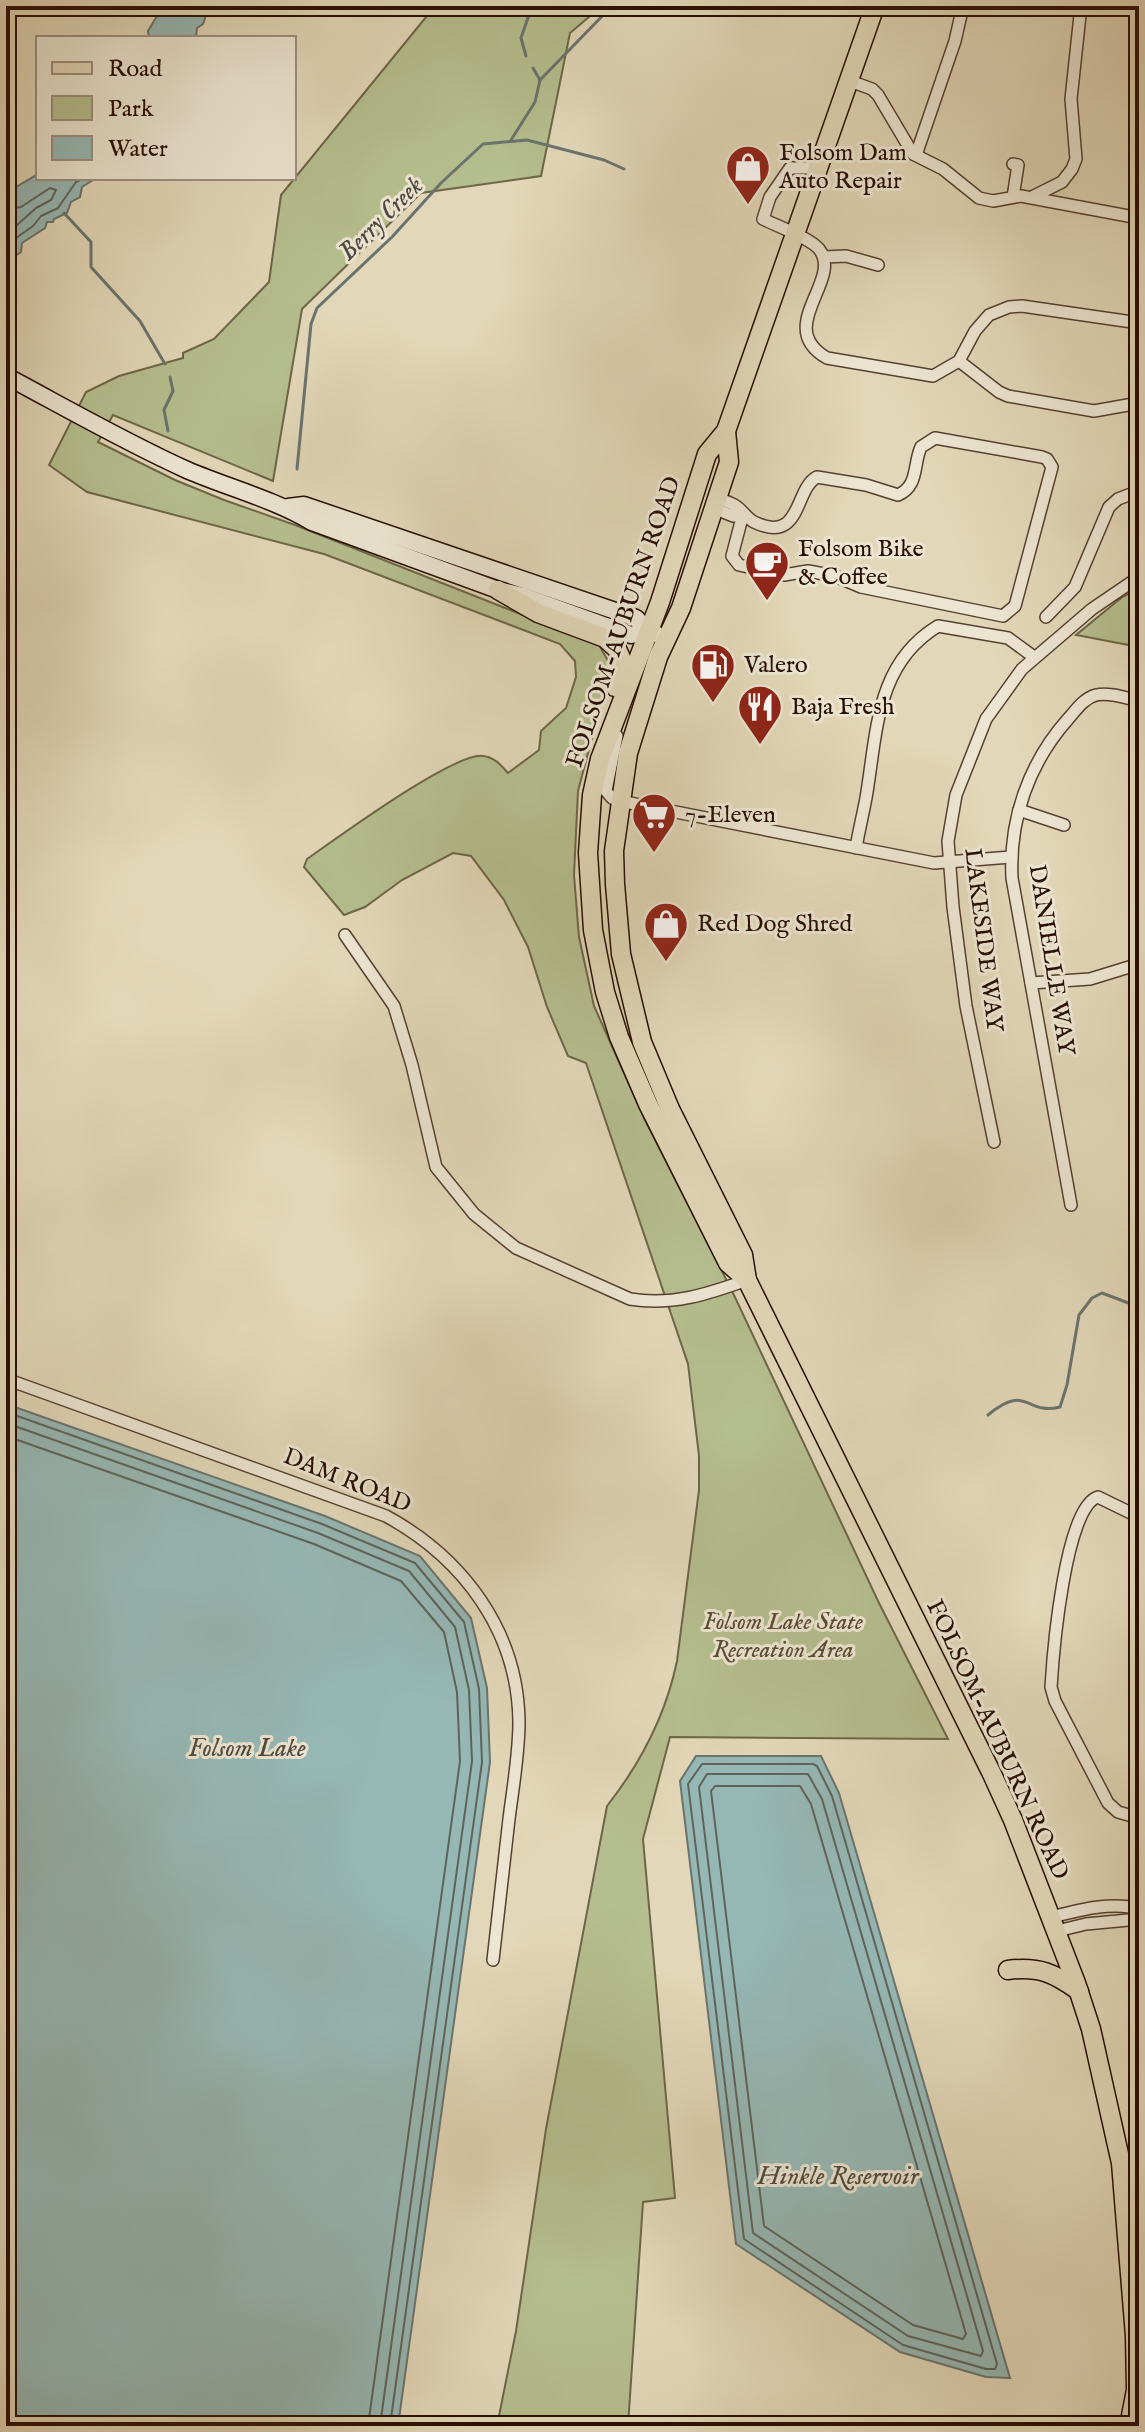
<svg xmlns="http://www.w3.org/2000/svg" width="1145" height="2432" viewBox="0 0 1145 2432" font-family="'IM FELL English',serif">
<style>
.green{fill:#b5be8e;stroke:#6e6648;stroke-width:2}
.water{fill:#96b8b5;stroke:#6a746e;stroke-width:2}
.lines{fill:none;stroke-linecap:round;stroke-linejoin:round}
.shore{stroke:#5e635c;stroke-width:2}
.stream{stroke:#6a746e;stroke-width:3}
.street-casing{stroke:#564030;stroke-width:14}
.secondary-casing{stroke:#270e03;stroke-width:19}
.primary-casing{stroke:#270e03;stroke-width:21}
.street{stroke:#ece5d1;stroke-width:11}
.secondary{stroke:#ece5d1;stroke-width:16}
.primary{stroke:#e2d7b8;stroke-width:18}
.labels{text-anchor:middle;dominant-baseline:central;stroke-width:6;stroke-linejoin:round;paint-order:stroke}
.poi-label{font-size:24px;fill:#270e03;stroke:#ece5d1;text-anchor:start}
.street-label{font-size:24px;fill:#270e03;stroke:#ece5d1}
.park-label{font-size:24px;font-style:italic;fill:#594c34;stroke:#ece5d1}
.water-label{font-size:26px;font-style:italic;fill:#4e4a41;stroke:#ece5d1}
</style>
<rect width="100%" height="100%" fill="#e2d7b8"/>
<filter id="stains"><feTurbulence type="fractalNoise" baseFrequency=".0025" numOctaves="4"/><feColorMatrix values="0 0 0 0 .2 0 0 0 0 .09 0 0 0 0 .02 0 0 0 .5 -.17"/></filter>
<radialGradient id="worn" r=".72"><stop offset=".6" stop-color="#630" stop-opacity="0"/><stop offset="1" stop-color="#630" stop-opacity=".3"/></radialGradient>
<!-- green -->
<g class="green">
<path d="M 435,6 L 602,6 L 570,33 L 541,176 L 421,193 L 302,309 L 273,481 L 113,415 L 98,442 L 175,480 L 224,500 L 295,525 L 599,645 L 611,666 L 578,791 L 574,875 L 579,937 L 594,1006 L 645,1120 L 733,1293 L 879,1603 L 948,1739 L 670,1737 L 643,1839 L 675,2198 L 643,2202 L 628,2426 L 497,2426 L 516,2331 L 546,2129 L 607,1806 C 640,1764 666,1714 677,1661 L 699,1490 L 699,1456 L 688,1364 L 586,1063 L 568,1056 L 547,1007 L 528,947 L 504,900 L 471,856 L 453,853 L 402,880 L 365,907 L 344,915 L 304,867 L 307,859 C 336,839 454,752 483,756 C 494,757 501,765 508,773 L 539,750 L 541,731 L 566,708 L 576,677 L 575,661 L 560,644 L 324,554 L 87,492 L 49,465 L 86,392 L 119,376 L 183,358 L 183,353 L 214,339 L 269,282 L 281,195 Z"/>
<polygon points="1139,588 1139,647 1076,635 1121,598"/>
</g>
<!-- water -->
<g class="water">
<polygon points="163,6 209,6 210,10 207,12 203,24 197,28 196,37 149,38 148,31"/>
<polygon points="38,174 38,178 96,178 82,187 80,197 71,202 67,213 54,219 53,222 47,222 45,228 22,243 21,252 11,259 6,266 6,193"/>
<polygon points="6,1404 325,1516 420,1556 471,1618 487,1688 490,1762 398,2426 6,2426"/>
<polygon points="696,1756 821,1756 839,1793 1010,2378 986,2377 900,2352 736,2244 680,1781"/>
</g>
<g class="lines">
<!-- shore -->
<g class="shore">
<polyline points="6,209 21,207 50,188 56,190 51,200 36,208 6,235"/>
<polyline points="6,252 16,238 33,226 41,216 58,208 76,182 84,178"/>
<polyline points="6,1412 322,1524 415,1563 464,1622 479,1689 482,1762 390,2426"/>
<polyline points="6,1423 318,1533 409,1571 455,1627 469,1690 472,1761 380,2426"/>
<polyline points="6,1436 314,1544 401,1581 444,1632 457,1692 460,1761 368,2426"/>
<polygon points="702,1764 813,1764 817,1766 832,1796 997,2364 995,2369 986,2369 903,2345 744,2239 688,1784"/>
<polygon points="707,1774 808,1774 822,1799 983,2351 981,2356 908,2336 753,2233 699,1787"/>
<polygon points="715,1786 800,1786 811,1804 966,2334 963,2339 913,2325 764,2226 711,1791"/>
</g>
<!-- stream -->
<g class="stream">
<polyline points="526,56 521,38 532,6"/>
<polyline points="540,80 612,6"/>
<polyline points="511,140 535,102 540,80 533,68"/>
<polyline points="64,213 91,242 91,267 140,321 165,364"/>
<polyline points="168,431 164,410 173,391 170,377"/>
<polyline points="297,469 311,324 317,308 392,237 441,183 483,144 527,140 604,160 624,169"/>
<path d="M 988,1415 C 1027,1382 1026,1416 1060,1407 L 1067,1385 L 1079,1315 L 1092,1298 L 1102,1293 L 1139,1307"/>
</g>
<!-- street casing -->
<g class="street-casing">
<g id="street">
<polyline points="847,80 872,89 878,95 913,154 943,169 979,198 993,201 1021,196 1139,218"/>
<polyline points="916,155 955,41 963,6"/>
<polyline points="1013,164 1018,165 1013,197"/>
<path d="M 817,168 L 790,168 L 770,197 L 763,219 C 777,226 810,238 819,249 C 844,280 773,327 827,358 L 933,376 L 959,361 L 975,331 L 989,315 L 1009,307 L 1022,306 L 1139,323"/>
<polyline points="1032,197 1062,182 1072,169 1076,159 1071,99 1081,6"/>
<polyline points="824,257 846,256 878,265"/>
<polyline points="959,361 999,392 1008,396 1094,411 1139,403"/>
<path d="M 716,498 C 722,500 729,502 734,505 C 742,509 746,518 754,522 C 802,545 794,489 817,477 L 866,485 L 898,495 C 919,486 913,464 921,447 L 935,438 L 1042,457 L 1047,459 L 1052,467 L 1015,606 L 1003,616 L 861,587 L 835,576 L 808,571 L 784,575 L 739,565 L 732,556 L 743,514"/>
<polyline points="713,508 733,516 743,514"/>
<polyline points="1046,617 1075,587 1109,507 1118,499 1139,491"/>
<polyline points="617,736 606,791 612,798 620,801 934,863 1011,857"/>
<polyline points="1019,810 1064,825"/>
<path d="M 856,848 C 859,829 864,811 867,792 C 877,729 877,663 938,626 L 1008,638 L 1034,657"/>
<path d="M 345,935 L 394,1006 L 412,1065 L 436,1167 L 474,1214 L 516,1248 L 630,1299 C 672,1306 708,1294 747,1280"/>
<polyline points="1031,983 1090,979 1139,964"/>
<polyline points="994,1142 966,1006 953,907 948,841 956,795 986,719 1022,669 1092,609 1139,577"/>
<polyline points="1139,1190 1137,1196 1139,1212"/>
<path d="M 1071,1205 L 1012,878 C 1009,819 1029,763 1068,719 C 1076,710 1084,698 1096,695 C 1109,692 1126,698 1139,701"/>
<path d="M 6,1379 L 386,1516 C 463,1558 518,1631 519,1722 C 519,1754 513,1787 509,1819 C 504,1866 498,1913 493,1960"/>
<path d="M 1139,1517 L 1098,1497 C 1065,1506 1053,1654 1051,1687 L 1055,1701 L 1108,1803 L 1118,1812 L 1139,1818"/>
<path d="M 1052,1917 C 1079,1910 1112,1901 1139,1909"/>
<polyline points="1057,1931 1086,1924 1139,1919"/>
</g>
</g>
<!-- secondary casing -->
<g class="secondary-casing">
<g id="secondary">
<path d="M 6,376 C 66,408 125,442 187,470 C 229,488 273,499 312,522 L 498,590 L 523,596 L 631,635 L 647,631"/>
<polyline points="288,507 304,505 636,618 647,631 656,634"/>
</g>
</g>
<!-- primary casing -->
<g class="primary-casing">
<g id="primary">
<polyline points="726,431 729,462 681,608 658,657 628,753 614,851 615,884 621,954 642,1042 670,1109 743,1255 747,1280 992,1774 1013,1820 1076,1983 1091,2029 1121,2163 1135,2336 1136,2390 1129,2426"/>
<polyline points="498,590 538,613 605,638 617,649 621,658 615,687"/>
<polyline points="747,1280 728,1263 648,1104 619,1037 605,992 593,930 588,853 592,795 600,759 660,602 707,454 726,431 875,6"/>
<path d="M 1008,1970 C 1039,1966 1054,1973 1079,1991"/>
</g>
</g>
<!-- street -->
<use href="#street" class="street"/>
<!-- secondary -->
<use href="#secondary" class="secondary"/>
<!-- primary -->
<use href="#primary" class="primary"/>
</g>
<!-- icons -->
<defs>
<g id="shop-pin" transform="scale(2.3)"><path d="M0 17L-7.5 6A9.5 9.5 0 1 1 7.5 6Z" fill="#8f2418" stroke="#ece5d1"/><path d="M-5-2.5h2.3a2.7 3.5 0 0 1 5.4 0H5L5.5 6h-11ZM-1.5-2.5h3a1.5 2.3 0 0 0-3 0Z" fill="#fff"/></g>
<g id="cafe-pin" transform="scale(2.3)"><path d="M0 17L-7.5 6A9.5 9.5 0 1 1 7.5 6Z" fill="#8f2418" stroke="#ece5d1"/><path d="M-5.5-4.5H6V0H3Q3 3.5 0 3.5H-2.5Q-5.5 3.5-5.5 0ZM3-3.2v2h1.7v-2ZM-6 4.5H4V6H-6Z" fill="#fff"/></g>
<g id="fuel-pin" transform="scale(2.3)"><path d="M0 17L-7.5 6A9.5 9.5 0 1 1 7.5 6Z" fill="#8f2418" stroke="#ece5d1"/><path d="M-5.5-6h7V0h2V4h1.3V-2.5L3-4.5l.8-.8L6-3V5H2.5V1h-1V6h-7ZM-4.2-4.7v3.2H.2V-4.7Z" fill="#fff"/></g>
<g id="restaurant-pin" transform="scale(2.3)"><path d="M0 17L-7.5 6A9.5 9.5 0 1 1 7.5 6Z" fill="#8f2418" stroke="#ece5d1"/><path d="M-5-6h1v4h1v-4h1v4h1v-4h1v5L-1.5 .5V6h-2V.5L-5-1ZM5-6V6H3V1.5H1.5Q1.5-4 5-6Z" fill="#fff"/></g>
<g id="supermarket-pin" transform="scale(2.3)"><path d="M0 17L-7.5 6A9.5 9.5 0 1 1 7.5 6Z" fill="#8f2418" stroke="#ece5d1"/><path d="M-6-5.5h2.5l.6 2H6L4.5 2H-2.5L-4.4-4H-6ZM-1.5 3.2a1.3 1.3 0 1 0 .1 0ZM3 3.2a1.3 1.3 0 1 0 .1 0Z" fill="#fff"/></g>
</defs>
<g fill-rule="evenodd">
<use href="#shop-pin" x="748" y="167"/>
<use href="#cafe-pin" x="767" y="563"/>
<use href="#fuel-pin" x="713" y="665"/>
<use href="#restaurant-pin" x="760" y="707"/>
<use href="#supermarket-pin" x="654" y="815"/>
<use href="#shop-pin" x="666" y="924"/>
</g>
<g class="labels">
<!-- poi labels -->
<g class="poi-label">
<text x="779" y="153">Folsom Dam<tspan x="779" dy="28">Auto Repair</tspan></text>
<text x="798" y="549">Folsom Bike<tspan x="798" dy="28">&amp; Coffee</tspan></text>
<text x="744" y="665">Valero</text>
<text x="791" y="707">Baja Fresh</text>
<text x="685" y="815">7-Eleven</text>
<text x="697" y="924">Red Dog Shred</text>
</g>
<!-- street labels -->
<g class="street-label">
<text transform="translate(624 622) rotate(-71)">FOLSOM-AUBURN ROAD</text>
<text transform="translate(983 940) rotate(83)">LAKESIDE WAY</text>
<text transform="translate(1051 960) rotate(81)">DANIELLE WAY</text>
<text transform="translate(347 1481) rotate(22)">DAM ROAD</text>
<text transform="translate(997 1740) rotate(65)">FOLSOM-AUBURN ROAD</text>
</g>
<!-- park labels -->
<g class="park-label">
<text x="783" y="1622">Folsom Lake State<tspan x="783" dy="28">Recreation Area</tspan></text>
</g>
<!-- water labels -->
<g class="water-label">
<text transform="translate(381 219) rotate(-45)">Berry Creek</text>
<text x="247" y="1748">Folsom Lake</text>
<text x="838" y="2176">Hinkle Reservoir</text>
</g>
</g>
<!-- margin -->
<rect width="1145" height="2432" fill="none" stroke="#e2d7b8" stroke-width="32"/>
<rect x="8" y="8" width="1129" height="2416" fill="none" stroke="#270e03" stroke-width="4"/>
<rect x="16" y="16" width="1113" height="2400" fill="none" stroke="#270e03" stroke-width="2"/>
<!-- legend -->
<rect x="36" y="36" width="260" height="144" fill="#ece5d1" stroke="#9d8f7f" stroke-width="2"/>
<rect x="52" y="62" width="40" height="12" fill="#e2d7b8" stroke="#9d8f7f" stroke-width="2"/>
<text x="108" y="76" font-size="24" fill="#270e03">Road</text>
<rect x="52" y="96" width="40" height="24" fill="#b5be8e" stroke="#9d8f7f" stroke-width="2"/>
<text x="108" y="116" font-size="24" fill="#270e03">Park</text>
<rect x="52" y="136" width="40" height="24" fill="#96b8b5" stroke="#9d8f7f" stroke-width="2"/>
<text x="108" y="156" font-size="24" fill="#270e03">Water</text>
<rect width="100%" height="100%" filter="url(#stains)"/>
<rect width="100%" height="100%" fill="url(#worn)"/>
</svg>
